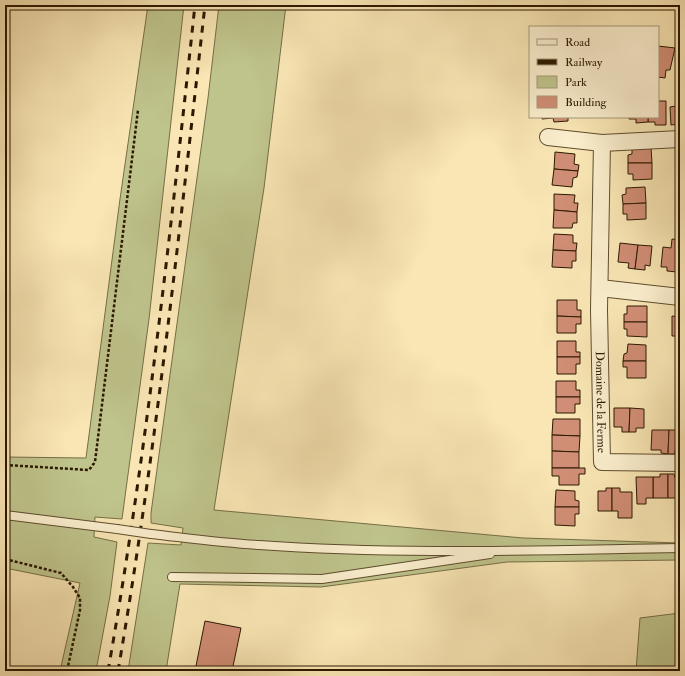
<svg xmlns="http://www.w3.org/2000/svg" width="685" height="676" viewBox="0 0 685 676" font-family="'IM FELL Double Pica',serif">
<style>
.green{fill:#bfc48c;stroke:#766e46}
.building{fill:#d18e76;stroke:#2c1800}
.lines{fill:none;stroke-linecap:round;stroke-linejoin:round}
.service-casing{stroke:#5f4c2d;stroke-width:10}
.minor-casing{stroke:#5f4c2d;stroke-width:18}
.path{stroke:#2c1800;stroke-width:2.5;stroke-dasharray:3 2;stroke-linecap:butt}
.service{stroke:#fbefce;stroke-width:8}
.minor{stroke:#fbefce;stroke-width:16}
.rail{stroke:#2c1800;stroke-width:3;stroke-dasharray:7 7;stroke-linecap:butt}
.service-bridge-casing{stroke:#5f4c2d;stroke-width:10;stroke-linecap:butt}
.service-bridge{stroke:#fbefce;stroke-width:8}
.labels{text-anchor:middle;dominant-baseline:central;stroke-width:3.5;stroke-linejoin:round;paint-order:stroke}
.street-label{font-size:12px;fill:#2c1800;stroke:#fbefce}
</style>
<rect width="100%" height="100%" fill="#f9e6b4"/>
<filter id="stains"><feTurbulence type="fractalNoise" baseFrequency=".005" numOctaves="4"/><feColorMatrix values="0 0 0 0 .2 0 0 0 0 .09 0 0 0 0 .02 0 0 0 .5 -.17"/></filter>
<radialGradient id="worn" r=".72"><stop offset=".6" stop-color="#630" stop-opacity="0"/><stop offset="1" stop-color="#630" stop-opacity=".3"/></radialGradient>
<!-- green -->
<g class="green">
<polygon points="148,5 184,5 149,319 122,519 95,517 94,537 117,542 110,596 96,671 60,671 80,583 5,568 5,457 86,458 120,199"/>
<polygon points="219,5 286,5 264,188 214,510 523,538 680,543 680,560 507,562 321,587 180,584 166,671 128,671 148,543 181,545 183,528 151,523 151,513 208,98"/>
<polygon points="680,613 680,671 636,671 640,618"/>
</g>
<!-- building -->
<g class="building">
<polygon points="658,46 675,48 670,70 666,70 665,78 658,77"/>
<polygon points="658,101 666,101 666,125 655,125 655,122 648,122 648,117 658,117"/>
<polygon points="676,101 680,101 680,124 671,125 670,107 676,106"/>
<polygon points="542,117 568,117 568,121 554,122 553,118 542,119"/>
<polygon points="629,117 648,117 648,122 636,123 636,119 629,119"/>
<polygon points="632,148 651,148 652,163 628,163 628,155 632,154"/>
<polygon points="555,152 575,154 574,164 579,165 578,171 554,169"/>
<polygon points="628,163 652,163 652,179 633,180 633,174 628,174"/>
<polygon points="554,169 578,171 577,177 573,178 572,187 552,185"/>
<polygon points="645,187 646,203 623,204 622,195 626,194 626,188"/>
<polygon points="554,194 575,195 574,203 578,203 577,212 554,210"/>
<polygon points="646,203 646,219 627,220 627,214 623,214 623,204"/>
<polygon points="554,210 577,212 577,223 573,223 572,228 553,228"/>
<polygon points="554,234 573,235 573,243 577,243 576,251 553,250"/>
<polygon points="672,239 680,240 677,272 667,271 667,267 661,267 663,247 671,248"/>
<polygon points="679,241 680,241 680,272 677,272"/>
<polygon points="620,243 638,245 635,269 628,268 629,263 618,262"/>
<polygon points="638,245 652,246 650,266 645,265 645,270 635,269"/>
<polygon points="553,250 576,251 576,261 572,261 572,268 552,267"/>
<polygon points="557,300 577,300 577,310 581,310 581,317 557,316"/>
<polygon points="627,306 647,306 647,322 624,322 624,314 627,314"/>
<polygon points="557,316 581,317 581,324 576,324 576,333 557,333"/>
<polygon points="672,316 680,317 680,336 672,336"/>
<polygon points="624,322 647,322 647,337 627,336 627,329 624,329"/>
<polygon points="557,341 576,341 576,352 580,352 580,357 557,357"/>
<polygon points="628,344 646,345 646,361 623,361 624,354 627,353"/>
<polygon points="557,357 580,357 580,364 576,364 576,374 557,374"/>
<polygon points="623,361 646,361 646,378 627,378 627,367 623,367"/>
<polygon points="556,381 576,381 576,390 580,390 580,397 556,397"/>
<polygon points="556,397 580,397 580,404 575,404 575,413 556,413"/>
<polygon points="614,408 630,408 629,432 622,432 622,427 614,427"/>
<polygon points="630,408 644,409 644,428 636,428 636,432 629,432"/>
<polygon points="553,419 580,419 580,436 552,435"/>
<polygon points="652,430 669,430 668,454 661,453 661,450 651,450"/>
<polygon points="669,430 680,430 680,450 675,450 675,454 668,454"/>
<polygon points="552,435 580,436 579,452 552,451"/>
<polygon points="552,451 579,452 579,468 552,468"/>
<polygon points="552,468 585,468 585,474 579,474 579,485 559,485 559,476 552,476"/>
<polygon points="660,474 668,474 668,498 653,498 653,477 660,477"/>
<polygon points="668,474 674,474 675,478 680,478 680,498 668,498"/>
<polygon points="636,477 653,477 653,498 646,498 646,504 637,504"/>
<polygon points="606,488 612,488 612,511 598,511 598,491 606,491"/>
<polygon points="612,488 620,488 620,492 632,492 632,518 618,518 618,511 612,511"/>
<polygon points="556,490 575,491 575,500 579,501 579,507 555,507"/>
<polygon points="555,507 579,507 579,514 575,514 575,526 555,525"/>
<polygon points="205,621 241,628 232,671 195,671"/>
</g>
<g class="lines">
<!-- service casing -->
<g class="service-casing">
<g id="service">
<polyline points="5,515 117,529"/>
<path d="M 151,534 C 187,538 223,543 259,545 C 398,555 541,550 680,548"/>
<polyline points="172,577 322,579 490,554"/>
</g>
</g>
<!-- minor casing -->
<g class="minor-casing">
<g id="minor">
<polyline points="548,137 602,143 680,139"/>
<path id="s1" d="M 602,143 L 599,310 L 602,462 L 680,463"/>
<polyline points="600,288 680,297"/>
</g>
</g>
<!-- path -->
<g class="path">
<polyline points="5,465 89,470 95,462 138,110"/>
<polyline points="5,559 61,573 73,587 80,598 80,610 67,671"/>
</g>
<!-- service -->
<use href="#service" class="service"/>
<!-- minor -->
<use href="#minor" class="minor"/>
<!-- rail -->
<g class="rail">
<path d="M 108,671 C 147,450 171,227 195,5"/>
<path d="M 118,671 C 156,450 180,227 205,5"/>
</g>
<!-- service-bridge casing -->
<g class="service-bridge-casing">
<polyline id="service-bridge" points="117,529 151,534"/>
</g>
<!-- service-bridge -->
<use href="#service-bridge" class="service-bridge"/>
</g>
<g class="labels">
<!-- street labels -->
<g class="street-label">
<text stroke="none"><textPath href="#s1" startOffset="259">Domaine de la Ferme</textPath></text>
</g>
</g>
<!-- margin -->
<rect width="685" height="676" fill="none" stroke="#f9e6b4" stroke-width="20"/>
<rect x="6" y="6" width="673" height="664" fill="none" stroke="#2c1800" stroke-width="2"/>
<rect x="10" y="10" width="665" height="656" fill="none" stroke="#2c1800"/>
<!-- legend -->
<rect x="529" y="26" width="130" height="92" fill="#fbefce" stroke="#a8997c"/>
<rect x="537" y="39" width="20" height="6" fill="#fbefce" stroke="#a8997c"/>
<text x="565" y="46" font-size="12" fill="#2c1800">Road</text>
<rect x="537" y="59" width="20" height="6" fill="#2c1800" stroke="#a8997c"/>
<text x="565" y="66" font-size="12" fill="#2c1800">Railway</text>
<rect x="537" y="76" width="20" height="12" fill="#bfc48c" stroke="#a8997c"/>
<text x="565" y="86" font-size="12" fill="#2c1800">Park</text>
<rect x="537" y="96" width="20" height="12" fill="#d18e76" stroke="#a8997c"/>
<text x="565" y="106" font-size="12" fill="#2c1800">Building</text>
<rect width="100%" height="100%" filter="url(#stains)"/>
<rect width="100%" height="100%" fill="url(#worn)"/>
</svg>
